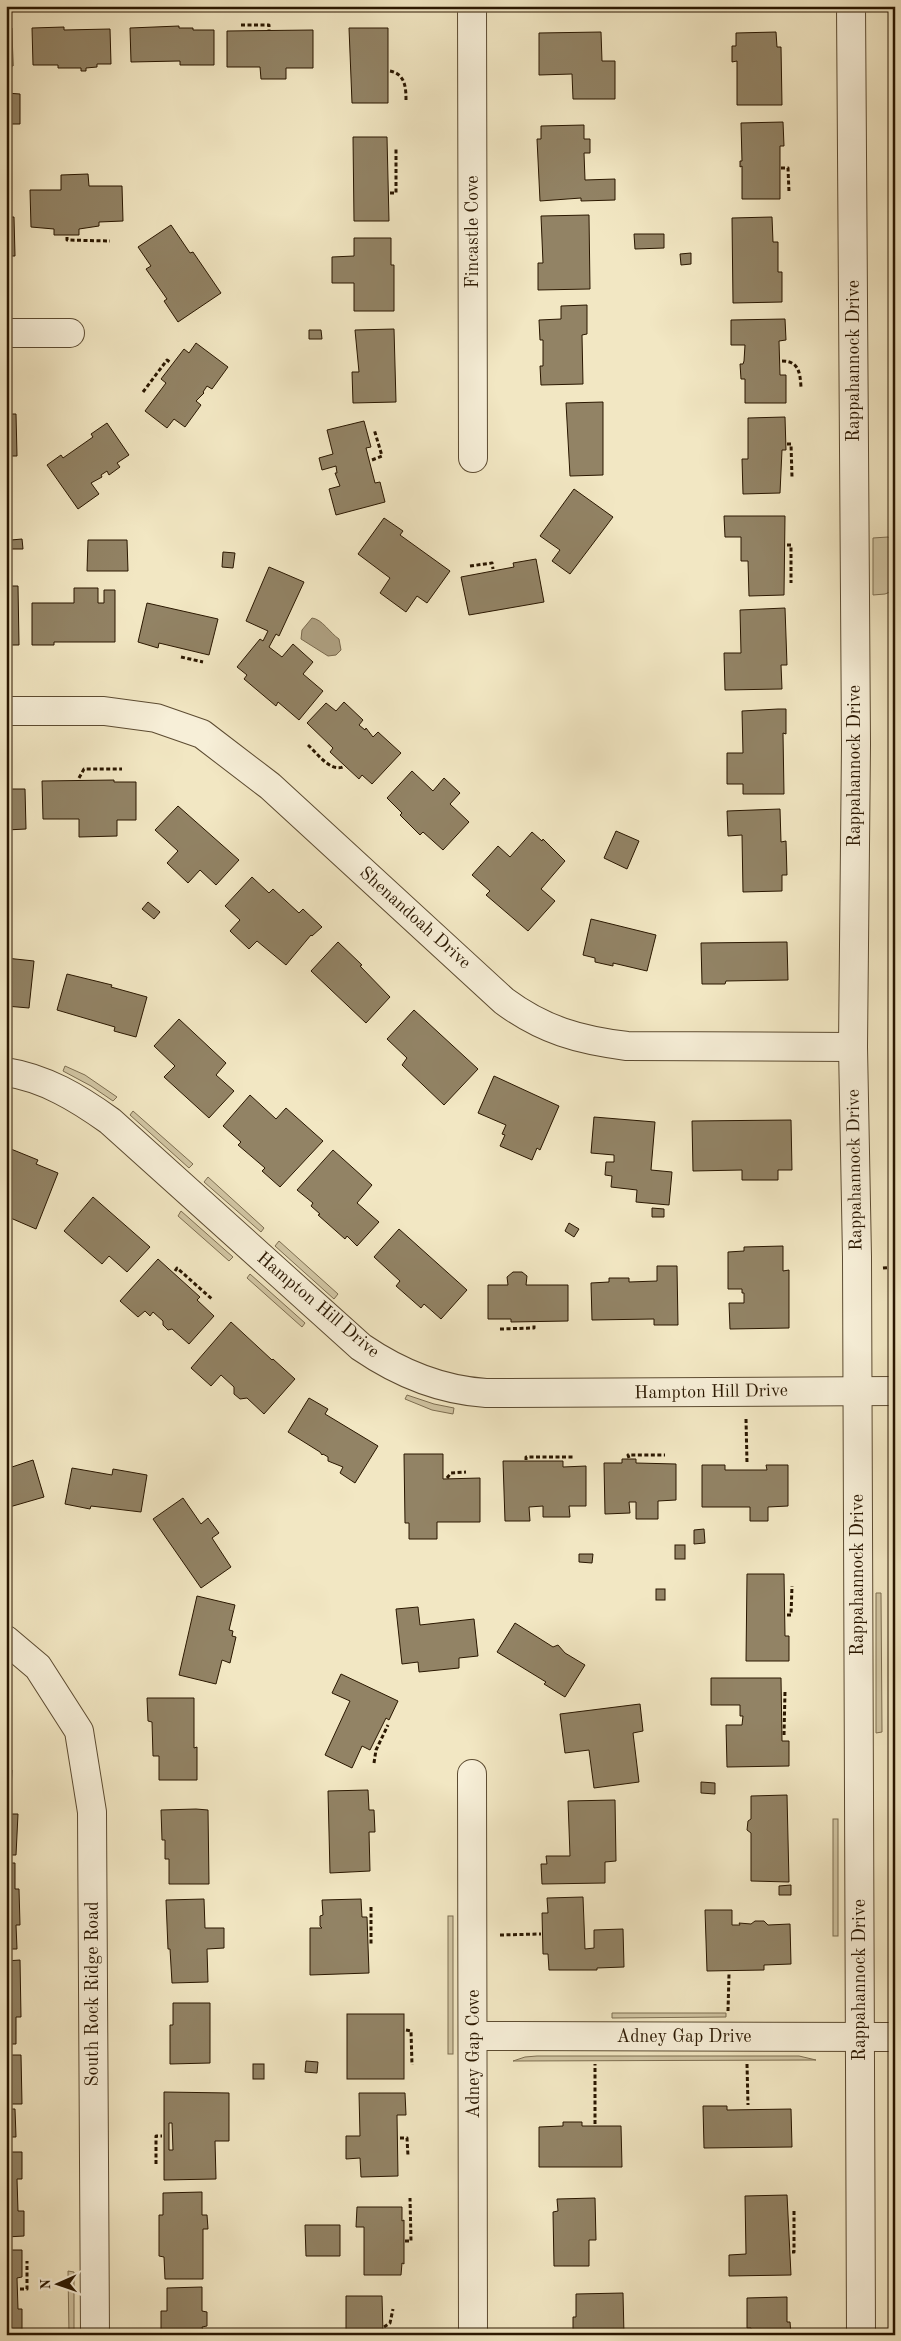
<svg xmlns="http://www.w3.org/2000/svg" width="901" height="2341" viewBox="0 0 901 2341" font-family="'Old Standard TT',serif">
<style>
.green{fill:#d0c4a2;stroke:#7d6e51}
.water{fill:#aea081;stroke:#79694d}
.building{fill:#928365;stroke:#2a1700;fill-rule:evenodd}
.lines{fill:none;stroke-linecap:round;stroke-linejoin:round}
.minor-casing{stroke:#5c4b31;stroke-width:30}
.path{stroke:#2a1700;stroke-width:3;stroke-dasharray:4 2.5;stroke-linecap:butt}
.minor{stroke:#f7efd8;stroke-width:28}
.labels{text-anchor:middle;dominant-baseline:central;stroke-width:4;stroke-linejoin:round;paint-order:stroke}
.street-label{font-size:18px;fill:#2a1700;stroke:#f7efd8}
</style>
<rect width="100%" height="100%" fill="#f2e7c3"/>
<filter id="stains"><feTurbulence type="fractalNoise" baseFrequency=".004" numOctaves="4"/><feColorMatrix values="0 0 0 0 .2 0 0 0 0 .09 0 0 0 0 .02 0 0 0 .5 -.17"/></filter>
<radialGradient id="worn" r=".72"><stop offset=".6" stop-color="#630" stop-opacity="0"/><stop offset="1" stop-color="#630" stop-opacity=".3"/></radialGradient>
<!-- green -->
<g class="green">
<polygon points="888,537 895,541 895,590 885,594 873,595 873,538"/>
<polygon points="65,1066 85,1075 117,1097 113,1101 91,1086 63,1071"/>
<polygon points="133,1111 193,1164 189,1168 130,1115"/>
<polygon points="208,1177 264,1228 261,1232 204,1182"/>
<polygon points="181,1211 233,1257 229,1261 178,1216"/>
<polygon points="279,1241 338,1294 334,1299 275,1246"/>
<polygon points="250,1274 305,1323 302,1327 247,1278"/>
<polygon points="407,1395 434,1404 454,1408 453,1414 432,1410 405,1399"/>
<polygon points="876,1593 881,1593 882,1732 876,1733"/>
<rect x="833" y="1819" width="5" height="117"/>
<rect x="448" y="1916" width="5" height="138"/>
<polygon points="612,2013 726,2013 726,2017 612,2018"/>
<polygon points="537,2056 799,2056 816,2060 513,2061 525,2057"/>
<polygon points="68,2271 74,2272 74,2335 69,2335"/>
</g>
<!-- water -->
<path class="water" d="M 312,618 C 322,619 330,633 339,639 L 341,650 L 336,655 L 328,656 L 301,639 L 302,630 Z"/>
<!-- building -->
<g class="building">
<polygon points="179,26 179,28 193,28 193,30 214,30 214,65 180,65 180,61 131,62 130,28"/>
<polygon points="64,27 64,30 110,29 111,64 97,64 97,67 86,68 86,71 81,71 81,68 58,68 58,65 33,65 32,28"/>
<polygon points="12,28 13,66 6,66 6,29"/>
<polygon points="349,28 388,28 388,103 352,103"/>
<polygon points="313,30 313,68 286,68 286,79 261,79 260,67 227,67 227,31"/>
<polygon points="601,32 602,61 615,61 615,99 573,99 572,74 539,75 539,33"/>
<polygon points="776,32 777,47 781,47 782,105 737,105 737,61 732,62 732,46 736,46 736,33"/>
<polygon points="6,93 20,94 20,124 6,124"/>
<polygon points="783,122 784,146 780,146 780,199 742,199 742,166 740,167 740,161 742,161 741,123"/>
<polygon points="584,125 584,139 590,139 590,153 584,153 585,180 615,179 615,200 581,201 581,198 540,201 537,139 541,139 541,126"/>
<polygon points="353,137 387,137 389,221 354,221"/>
<polygon points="88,174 89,186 122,186 123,221 99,222 99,226 79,229 79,235 54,235 54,229 31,227 30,190 61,190 61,175"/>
<polygon points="589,215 590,289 538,290 538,263 543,263 541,216"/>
<polygon points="6,217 14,217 15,256 6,256"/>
<polygon points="772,217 773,242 778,242 778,272 782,272 782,302 733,303 732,218"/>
<polygon points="171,225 190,253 193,252 221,293 178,322 164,301 167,299 146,269 151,266 138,247"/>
<polygon points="634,234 664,234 664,248 635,249"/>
<polygon points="354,238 391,238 391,265 394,265 394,311 354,311 354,283 332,283 332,257 354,256"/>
<polygon points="691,253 691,264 681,265 680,254"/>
<polygon points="587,305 587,334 582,335 583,384 541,385 540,366 543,366 543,340 540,340 539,320 561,319 561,306"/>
<polygon points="785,319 786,340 779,341 780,375 786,375 786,403 745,403 745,379 741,379 740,364 743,364 744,361 745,345 731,345 731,320"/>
<polygon points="394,329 396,402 353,403 352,372 359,372 355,330"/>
<polygon points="309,330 321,330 322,339 309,339"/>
<polygon points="196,343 228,367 212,389 207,386 203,392 204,393 196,401 201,405 185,427 174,419 167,428 145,411 166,383 161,379 184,349 189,353"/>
<polygon points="603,402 603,475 570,476 566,403"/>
<polygon points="6,414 16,414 17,456 6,456"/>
<polygon points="785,417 786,450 782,450 780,493 743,494 742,459 748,459 748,418"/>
<polygon points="364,421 371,447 366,448 375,483 380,482 385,502 336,515 329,489 340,486 335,473 337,473 336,466 322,470 319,458 333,454 327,430"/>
<polygon points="107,423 129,455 117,463 120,467 109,475 107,471 101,475 102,477 91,483 99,494 78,509 47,465 61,455 63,458 93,437 91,434"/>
<polygon points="574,489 613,517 570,574 552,561 560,550 540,536"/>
<polygon points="724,516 785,516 784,595 749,596 748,561 741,561 741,537 725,537"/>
<polygon points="384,518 403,531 400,535 450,571 427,603 417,596 406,612 380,593 390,578 358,554"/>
<polygon points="22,539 23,549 11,549 11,540"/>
<polygon points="88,540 127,540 128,571 87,571"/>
<polygon points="223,552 235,553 233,568 222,567"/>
<polygon points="536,559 544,602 469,615 461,577 514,567 513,563"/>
<polygon points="269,567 304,582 279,636 276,634 269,647 282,657 293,644 313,662 303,674 323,691 299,720 278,702 276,706 244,679 247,675 237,667 260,639 263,641 268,631 246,621"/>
<polygon points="6,586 18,586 19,645 6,645"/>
<polygon points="74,588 98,588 98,603 104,603 104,590 115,590 115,642 54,642 54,645 32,645 32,603 74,603"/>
<polygon points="147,603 218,619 209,655 159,643 158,648 138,642"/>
<polygon points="785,608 787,665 781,665 782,689 725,690 724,653 741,653 740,610"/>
<polygon points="344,702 363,720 359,725 365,730 366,728 373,737 378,732 401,753 372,784 362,775 359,779 330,752 333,748 307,723 326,703 336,711"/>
<polygon points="778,709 786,709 786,734 783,733 784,794 743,794 743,784 727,784 727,753 743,753 742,711"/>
<polygon points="412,771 433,791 444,778 460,793 450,804 469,822 443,850 423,832 420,835 400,815 402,813 387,798"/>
<polygon points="114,780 114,782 136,782 136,820 117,820 117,836 79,837 79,819 43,819 42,781"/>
<polygon points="6,789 25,789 26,829 6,830"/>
<polygon points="178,806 239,860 216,885 200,870 188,883 167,863 178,851 155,830"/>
<polygon points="780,809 781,842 786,841 787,875 782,875 782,891 743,892 742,835 728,836 727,811"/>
<polygon points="616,831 639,841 627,869 604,858"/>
<polygon points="532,832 542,841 543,839 565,861 541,889 555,901 528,931 486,895 490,891 472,875 498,846 510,857"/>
<polygon points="252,877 269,893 273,889 299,913 303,909 322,927 312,936 311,935 286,965 257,941 249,949 230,931 240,920 225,906"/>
<polygon points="148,902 160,912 154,919 142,909"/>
<polygon points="591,919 656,935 647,971 613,963 613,966 595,962 595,958 583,955"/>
<polygon points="338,942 362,965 360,966 390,997 366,1023 311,971"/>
<polygon points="787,942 788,980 726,981 725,984 702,984 701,943"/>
<polygon points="6,958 34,961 29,1008 6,1006"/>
<polygon points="67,974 112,985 111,987 147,997 136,1037 114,1031 115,1027 57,1010"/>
<polygon points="414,1010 478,1069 444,1105 402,1065 407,1058 387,1039"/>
<polygon points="179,1019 226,1063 216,1075 234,1091 209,1118 164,1077 175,1066 154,1046"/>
<polygon points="494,1076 559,1106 540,1150 537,1148 532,1160 500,1146 505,1135 502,1134 506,1125 478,1113"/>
<polygon points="250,1095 276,1119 286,1108 323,1141 280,1187 262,1171 265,1168 238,1145 241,1142 223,1126"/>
<polygon points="594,1117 655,1122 651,1170 672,1172 669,1205 636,1202 637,1190 611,1187 612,1176 605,1175 606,1162 614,1162 614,1155 591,1153"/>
<polygon points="791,1120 792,1170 778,1170 778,1180 742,1180 742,1170 693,1171 692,1121"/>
<polygon points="6,1147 38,1160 36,1164 58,1173 36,1229 6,1216"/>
<polygon points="333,1150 372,1185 357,1203 379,1222 357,1246 347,1236 345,1239 318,1215 320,1214 311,1206 313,1203 297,1190"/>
<polygon points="93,1197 150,1247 127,1272 109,1256 102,1264 64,1231"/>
<polygon points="652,1208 664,1209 664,1217 652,1217"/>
<polygon points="569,1223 579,1229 574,1237 565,1231"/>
<polygon points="399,1229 467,1290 441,1319 424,1304 421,1308 396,1286 400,1281 374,1257"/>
<polygon points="783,1246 783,1271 789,1270 789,1328 730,1329 729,1303 744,1303 744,1293 742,1293 742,1289 728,1289 728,1252 744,1251 744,1247"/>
<polygon points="158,1259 200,1297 197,1300 214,1316 189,1344 172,1329 168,1330 163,1325 163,1321 153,1312 150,1316 145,1311 138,1317 120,1301"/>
<polygon points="657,1266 677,1266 678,1325 654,1325 654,1319 592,1320 591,1283 609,1282 609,1278 629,1278 629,1282 657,1281"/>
<polygon points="513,1272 522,1272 527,1276 526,1285 568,1285 568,1321 511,1322 511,1319 488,1319 488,1285 508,1285 507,1277"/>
<polygon points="231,1322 272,1360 273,1359 295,1379 264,1414 247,1398 240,1399 234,1394 234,1387 221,1375 211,1386 191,1368"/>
<polygon points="309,1398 328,1409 325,1414 378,1446 355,1483 340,1473 343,1467 328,1461 328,1457 323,1454 322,1455 320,1452 288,1432"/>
<polygon points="404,1454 443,1454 443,1479 480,1478 480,1522 437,1522 437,1539 409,1539 409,1523 405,1523"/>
<polygon points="622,1459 636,1459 636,1463 676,1464 676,1500 658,1501 658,1519 636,1519 636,1502 629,1502 630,1513 605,1514 604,1463 622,1463"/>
<polygon points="33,1460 44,1497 6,1508 6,1465 11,1463 12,1467"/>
<polygon points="503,1461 563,1461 563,1467 586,1466 586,1506 569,1506 570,1517 543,1517 543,1506 529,1507 530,1521 505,1521"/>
<polygon points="702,1465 725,1465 725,1470 767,1470 766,1465 788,1465 788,1506 768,1507 768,1521 750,1521 750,1507 702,1507"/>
<polygon points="72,1468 112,1475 113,1469 147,1475 141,1512 91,1506 90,1509 65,1504"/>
<polygon points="183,1498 201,1524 208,1518 219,1533 212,1538 231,1567 201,1588 153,1519"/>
<polygon points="704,1529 705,1543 694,1544 694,1530"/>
<rect x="675" y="1545" width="10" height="14"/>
<polygon points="579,1554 593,1554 592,1563 579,1562"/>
<polygon points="747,1574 784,1574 785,1636 789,1636 789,1661 746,1661"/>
<rect x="656" y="1589" width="9" height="11"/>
<polygon points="197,1596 235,1605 229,1630 233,1631 232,1636 236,1637 230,1663 222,1660 216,1684 179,1675"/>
<polygon points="418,1607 420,1625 474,1619 478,1656 459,1658 459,1668 419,1672 418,1662 402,1664 396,1609"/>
<polygon points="515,1623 553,1647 558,1645 565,1653 585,1665 565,1697 544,1684 546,1682 497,1652"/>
<polygon points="341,1674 398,1701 389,1720 386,1718 370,1750 362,1746 352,1768 325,1755 350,1701 332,1693"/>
<polygon points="711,1678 781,1678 782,1741 789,1741 789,1766 727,1767 726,1725 742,1725 743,1716 740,1716 740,1705 711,1705"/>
<polygon points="147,1698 194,1698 194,1748 197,1747 197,1780 159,1780 159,1756 153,1756 152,1722 148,1721"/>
<polygon points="640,1704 643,1731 633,1733 639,1782 594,1788 589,1750 565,1753 560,1714"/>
<polygon points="6,1769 12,1770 10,1814 18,1814 16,1855 6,1855"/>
<polygon points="701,1782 715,1783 715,1794 701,1793"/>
<polygon points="368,1790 369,1810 374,1810 375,1832 369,1832 370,1871 330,1873 328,1791"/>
<polygon points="787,1795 789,1882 751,1881 751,1833 747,1830 748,1821 751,1819 751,1796"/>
<polygon points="615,1800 616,1861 605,1862 605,1883 542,1884 541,1864 547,1864 546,1856 570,1856 568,1801"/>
<polygon points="196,1809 208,1810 209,1884 169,1884 169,1859 165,1859 165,1840 162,1840 161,1810"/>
<polygon points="6,1863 15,1863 15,1889 19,1889 20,1925 16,1925 17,1949 6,1949"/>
<polygon points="791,1885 791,1895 779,1895 779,1886"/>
<polygon points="583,1897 585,1949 594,1948 594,1930 623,1929 624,1967 597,1968 597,1970 549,1970 548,1954 543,1954 542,1913 548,1913 547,1898"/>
<polygon points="204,1899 205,1928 224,1928 224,1948 207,1949 208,1982 172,1983 170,1949 168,1949 166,1900"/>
<polygon points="361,1899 362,1917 367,1917 369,1973 310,1975 310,1928 322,1928 320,1926 320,1916 323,1915 322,1900"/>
<polygon points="705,1910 732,1910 732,1925 740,1925 739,1923 751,1924 755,1921 764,1921 768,1925 790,1924 791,1964 764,1965 764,1970 707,1971"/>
<polygon points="20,1960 21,2017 16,2017 16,2044 6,2044 6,1961"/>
<polygon points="173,2003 210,2003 210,2063 170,2064 170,2025 173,2025"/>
<rect x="347" y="2014" width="57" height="65"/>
<polygon points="6,2055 21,2055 22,2104 10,2104 10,2109 15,2109 16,2137 6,2137"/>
<polygon points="306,2061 318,2062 317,2073 305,2072"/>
<rect x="253" y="2064" width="11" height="15"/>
<path d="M 164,2092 L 229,2093 L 229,2141 L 215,2141 L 216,2179 L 164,2180 ZM 169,2123 L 172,2123 L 173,2150 L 169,2150 Z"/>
<polygon points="359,2093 405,2093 406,2115 397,2115 398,2176 361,2177 360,2158 346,2159 346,2136 360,2136"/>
<polygon points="703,2106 727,2106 727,2110 791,2109 792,2147 704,2148"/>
<polygon points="563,2122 582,2122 582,2126 621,2126 622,2167 539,2167 539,2127 563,2126"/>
<polygon points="6,2152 22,2152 22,2179 17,2179 18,2211 24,2211 24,2236 6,2237"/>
<polygon points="202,2192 202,2215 207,2215 208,2229 203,2229 203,2279 165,2279 164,2257 159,2256 159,2215 163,2215 163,2193"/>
<polygon points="787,2195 791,2275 729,2276 729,2255 746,2254 745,2196"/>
<polygon points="595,2198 596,2240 589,2240 589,2266 554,2266 553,2212 558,2211 557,2199"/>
<polygon points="357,2207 402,2207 402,2221 404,2220 404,2264 402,2263 401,2275 364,2275 364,2227 356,2227"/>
<polygon points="305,2225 340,2225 340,2256 306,2256"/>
<polygon points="6,2250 22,2250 22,2277 17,2278 18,2309 22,2309 22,2334 6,2335"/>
<polygon points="202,2287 202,2311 207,2312 207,2326 202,2327 204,2335 161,2335 161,2311 167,2311 167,2288"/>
<polygon points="623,2293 624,2335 573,2335 573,2317 576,2317 576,2294"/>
<polygon points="346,2296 382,2296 383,2334 403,2335 346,2335"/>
<polygon points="787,2297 787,2322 790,2322 791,2335 751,2335 751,2328 747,2328 747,2298"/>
</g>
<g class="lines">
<!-- minor casing -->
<g class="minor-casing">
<g id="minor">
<polyline points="472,6 473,458"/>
<polyline points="851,6 856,744 853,1047 857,1257 861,2335"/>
<polyline points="6,333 70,333"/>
<path d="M 6,711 L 104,711 L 156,718 L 202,734 L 270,786 L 504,1001 C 543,1030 579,1040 627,1046 L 853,1047"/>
<path d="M 6,1072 C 45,1078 78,1098 110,1121 L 361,1347 C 399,1373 439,1390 486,1393 L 895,1391"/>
<polyline points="6,1640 38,1667 79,1731 92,1812 95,2335"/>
<polyline points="472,1774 473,2335"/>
<polyline points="474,2036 895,2037"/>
</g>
</g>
<!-- path -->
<g class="path">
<polyline points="241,25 269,25 269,30"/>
<path d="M 390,71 C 405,74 406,87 406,100"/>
<polyline points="781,168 788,168 789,192"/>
<polyline points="390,193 396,193 396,149"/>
<polyline points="67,237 67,240 110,241"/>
<path d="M 782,361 C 799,361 800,373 801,387"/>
<polyline points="143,392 167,360 171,363"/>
<polyline points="787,444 791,444 792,477"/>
<polyline points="372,460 382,456 374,429"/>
<polyline points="787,545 791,545 791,583"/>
<polyline points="470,566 492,563 493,569"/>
<polyline points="181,657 203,662"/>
<path d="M 308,745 C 317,753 330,772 343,767"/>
<polyline points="79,778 84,769 122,769"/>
<polyline points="883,1268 895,1267"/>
<polyline points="175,1271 177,1268 213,1300"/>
<polyline points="500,1329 534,1328 534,1323"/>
<polyline points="746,1419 747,1463"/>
<polyline points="629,1458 628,1455 665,1455"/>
<polyline points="526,1460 526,1457 574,1457"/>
<polyline points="447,1478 451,1473 466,1472"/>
<polyline points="787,1615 791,1615 792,1586"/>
<polyline points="784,1735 785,1691"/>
<polyline points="374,1763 376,1750 388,1725"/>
<polyline points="371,1907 371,1946"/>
<polyline points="500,1935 541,1934"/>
<polyline points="728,2011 729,1974"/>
<polyline points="406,2030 411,2031 412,2065"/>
<polyline points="747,2064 748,2105"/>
<polyline points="595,2124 595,2064"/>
<polyline points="400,2138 407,2138 408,2156"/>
<polyline points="156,2164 156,2136 162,2136"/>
<polyline points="405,2241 411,2241 410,2198"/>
<polyline points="792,2252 794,2252 794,2209"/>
<polyline points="20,2289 27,2289 27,2261"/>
<polyline points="384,2327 390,2323 393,2309"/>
</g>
<!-- minor -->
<use href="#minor" class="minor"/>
</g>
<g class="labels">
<!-- street labels -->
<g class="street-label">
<text transform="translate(473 232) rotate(-90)">Fincastle Cove</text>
<text transform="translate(854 361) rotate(-90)">Rappahannock Drive</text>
<text transform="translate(855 766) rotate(-90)">Rappahannock Drive</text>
<text transform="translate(415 918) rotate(42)">Shenandoah Drive</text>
<text transform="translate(855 1170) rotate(-91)">Rappahannock Drive</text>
<text transform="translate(318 1305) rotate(40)">Hampton Hill Drive</text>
<text transform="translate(711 1392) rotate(-1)">Hampton Hill Drive</text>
<text transform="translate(858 1575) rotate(-90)">Rappahannock Drive</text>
<text transform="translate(860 1980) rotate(-90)">Rappahannock Drive</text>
<text transform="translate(93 1994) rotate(-90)">South Rock Ridge Road</text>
<text x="684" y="2037">Adney Gap Drive</text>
<text transform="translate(474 2054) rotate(-90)">Adney Gap Cove</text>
</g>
</g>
<!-- margin -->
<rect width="901" height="2341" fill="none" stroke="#f2e7c3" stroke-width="25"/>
<rect x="8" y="8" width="886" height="2326" fill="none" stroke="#2a1700" stroke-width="2.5"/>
<rect x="12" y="12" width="876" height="2316" fill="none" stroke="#2a1700"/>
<!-- north arrow -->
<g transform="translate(58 2284) rotate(268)" stroke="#f7efd8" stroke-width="4" paint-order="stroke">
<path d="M0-4L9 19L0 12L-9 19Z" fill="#2a1700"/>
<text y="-8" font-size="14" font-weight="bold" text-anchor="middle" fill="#2a1700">N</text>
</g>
<rect width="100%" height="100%" filter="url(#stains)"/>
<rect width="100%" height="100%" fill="url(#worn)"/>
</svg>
